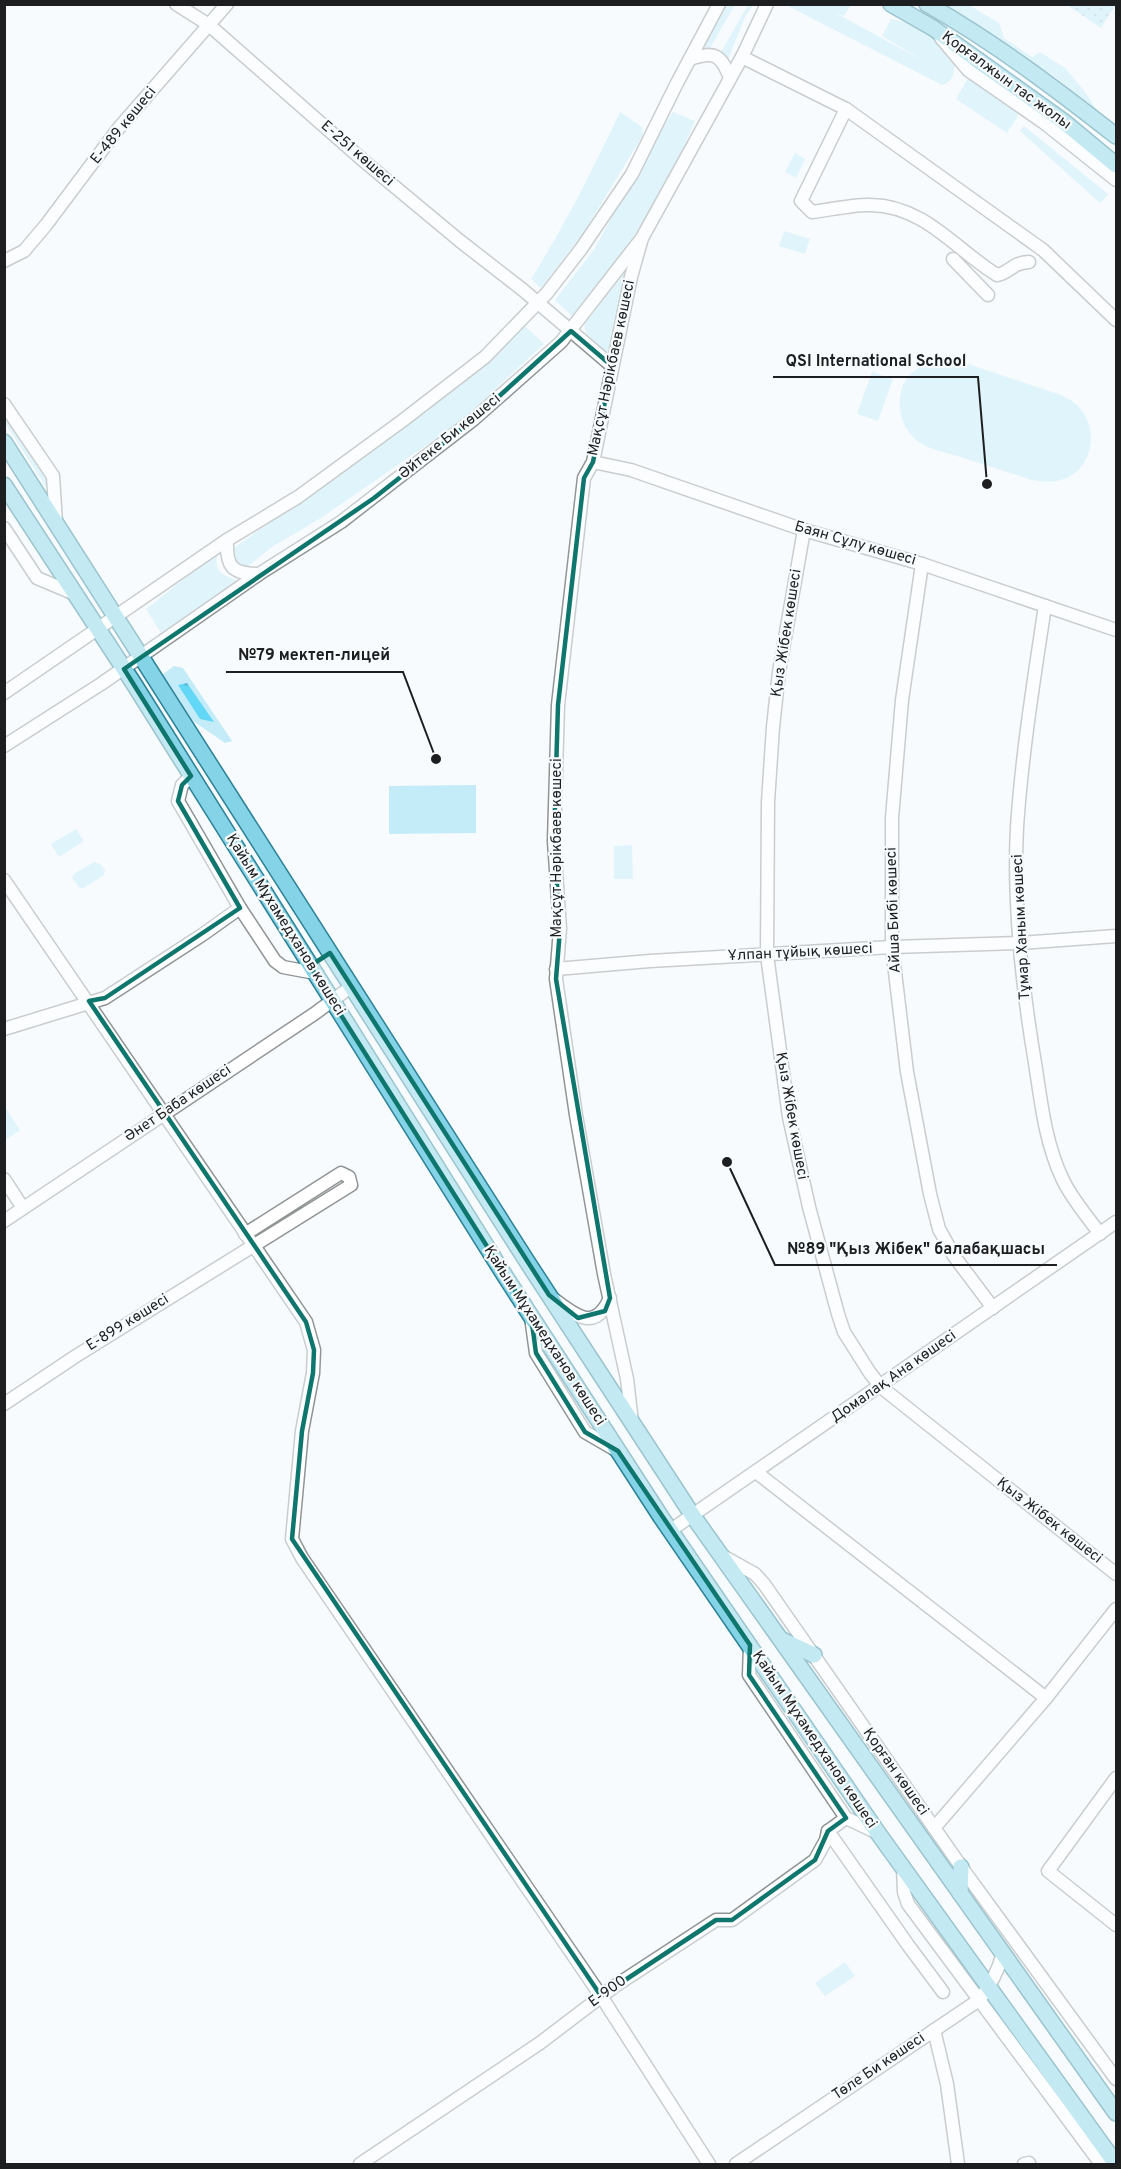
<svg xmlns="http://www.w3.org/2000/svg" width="1121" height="2169" viewBox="0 0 1121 2169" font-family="Overpass,sans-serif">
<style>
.grass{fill:#c4ecf8}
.forest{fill:url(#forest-firs)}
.park{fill:url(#park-dots)}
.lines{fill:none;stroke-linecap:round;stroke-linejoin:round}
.minor-casing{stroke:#919596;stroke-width:15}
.major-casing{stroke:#2b8195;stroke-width:18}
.minor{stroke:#fff;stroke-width:12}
.major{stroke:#84d3e6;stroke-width:15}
.marked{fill:none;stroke:#0f766e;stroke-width:4.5;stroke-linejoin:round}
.labels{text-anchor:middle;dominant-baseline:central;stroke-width:4.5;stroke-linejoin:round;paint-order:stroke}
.street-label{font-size:15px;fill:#1d1e1f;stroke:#f7fbfd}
.leader{fill:none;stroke:#1d1e1f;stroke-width:2}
.callout-dot{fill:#1d1e1f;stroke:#f7fbfd;stroke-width:2}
.callout-label{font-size:16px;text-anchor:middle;font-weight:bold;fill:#1d1e1f;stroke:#f7fbfd;stroke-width:4.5;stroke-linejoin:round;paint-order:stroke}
</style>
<defs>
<pattern id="forest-firs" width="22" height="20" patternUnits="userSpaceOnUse" patternTransform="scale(1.5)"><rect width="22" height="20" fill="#63d7f6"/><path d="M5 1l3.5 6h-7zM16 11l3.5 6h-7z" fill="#56b8d2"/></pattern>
<pattern id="park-dots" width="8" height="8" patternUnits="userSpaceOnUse" patternTransform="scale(1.5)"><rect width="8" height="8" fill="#c4ecf8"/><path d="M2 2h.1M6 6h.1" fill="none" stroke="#a8cad4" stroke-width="1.8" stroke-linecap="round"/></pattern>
</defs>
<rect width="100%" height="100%" fill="#f7fbfd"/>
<!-- grass -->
<g class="grass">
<polygon points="723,5 735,5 710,48 702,47"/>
<polygon points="748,5 753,5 745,17 727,62 721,52"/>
<path d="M 786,5 L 851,5 L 844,16 L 834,12 L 925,62 L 882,36 L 891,19 L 904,22 L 937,38 L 955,65 C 953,75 953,82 942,85 Z"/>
<polygon points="942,5 969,5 999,23 1004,38 1032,57 1040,52 1065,68 1085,92 1098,112 1055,77"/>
<polygon points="969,76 1018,111 1017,118 1007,133 956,99"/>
<path d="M 620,112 L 642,127 L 643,135 L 584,232 L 541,288 L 531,279 C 565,225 593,169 620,112 Z"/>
<polygon points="673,112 695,121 674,171 627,247 572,316 555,300 595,248 650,147"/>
<polygon points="1024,126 1108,194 1108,195 1100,203 1020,131"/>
<polygon points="795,153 805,159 796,178 785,172"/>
<polygon points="784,231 810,239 805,254 779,246"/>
<polygon points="631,264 610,356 586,333 584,325"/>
<polygon points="524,325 544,344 497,387 473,413 321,518 272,547 246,568 234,561 231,555 234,548 448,394"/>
<path d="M 941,359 L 959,361 L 1061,395 C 1066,398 1073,401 1077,405 C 1099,426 1095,467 1064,479 C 1053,483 1044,482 1032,480 C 1007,472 982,464 957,456 C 944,452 926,449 915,439 C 902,427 897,409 901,392 C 905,372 923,364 941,359 Z"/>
<polygon points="872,372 893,379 878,421 857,414"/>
<polygon points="4,413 46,477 48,490 5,423"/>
<path d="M 217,553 C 215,573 221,574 238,581 L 161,633 L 146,609 Z"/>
<polygon points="174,666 183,668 232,741 225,743 193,721 162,675"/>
<polygon points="476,785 476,833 389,834 389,786"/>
<polygon points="76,829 84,841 59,857 51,844"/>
<polygon points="632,845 633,879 614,879 614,846"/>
<polygon points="94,862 100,864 105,870 104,875 84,888 80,888 72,878 75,873"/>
<polygon points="5,1107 20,1130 5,1140 4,1140"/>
<polygon points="845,1962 855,1976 825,1996 815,1983"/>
</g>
<!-- forest -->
<polygon class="forest" points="187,683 214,722 200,719 178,685"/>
<!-- park -->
<polygon class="park" points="1116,4 1101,28 1067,5"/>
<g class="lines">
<!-- minor casing -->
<g class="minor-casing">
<g id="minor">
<polyline points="176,4 209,25 365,162 460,241 523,290 612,366"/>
<polyline points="941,38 968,70 1043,122 1116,180"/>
<polyline points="742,57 846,109 1043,250 1116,320"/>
<path d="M 690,59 C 714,51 721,54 730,78"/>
<path d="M 846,109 L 801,201 L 812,212 C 829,210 855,204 871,205 C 925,206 956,250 997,275 C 1010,273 1011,263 1029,262"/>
<polyline points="953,259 988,295"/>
<polyline points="4,261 24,251 46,225 118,129 227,4"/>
<polyline points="4,404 53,476 56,522"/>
<polyline points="593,462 631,470 804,530 922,564 1116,630"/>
<polyline points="4,528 37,578 75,594"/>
<polyline points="804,530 779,672 773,727 768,802 767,955 789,1117 809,1207 838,1314 844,1332 870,1373 881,1387 1116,1574"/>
<path d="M 227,540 C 226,566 231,574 259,574"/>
<polyline points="922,564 902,700 892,818 892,947 907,1072 930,1194 939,1229 954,1256 993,1308"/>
<path d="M 1045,606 C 1034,679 1022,753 1017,827 C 1013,905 1022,986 1035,1063 C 1041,1101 1045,1142 1062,1178 C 1071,1198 1087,1216 1100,1234"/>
<polyline points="4,693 227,540 298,497 402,421 485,357 547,293 581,249 632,174 677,83 719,4"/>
<polyline points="4,746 101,684 259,574 341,522 474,419 561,342 642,238 742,57 767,4"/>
<polyline points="191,776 182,785 178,801 240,908 275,961 283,967 315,973"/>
<polyline points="4,880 306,1322 314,1350 313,1373 302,1431 292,1539 302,1558 601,1996 709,2164"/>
<polyline points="556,969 650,961 892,947 1020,943 1116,936"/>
<polyline points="4,1029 105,998 202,935 240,908"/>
<polyline points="4,1179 23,1208"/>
<polyline points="4,1221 314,1014 352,986"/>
<path d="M 555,1300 C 576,1316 595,1332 610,1298"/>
<polyline points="531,1317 536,1353 585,1432 616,1450"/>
<polyline points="4,1404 76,1356 351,1185 349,1177 341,1173 245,1234"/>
<polyline points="632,1422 627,1379 604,1274 576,1115 556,979 560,929 554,841 558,705 584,478 593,462 631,277 642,238"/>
<polyline points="756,1472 1046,1698"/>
<polyline points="671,1530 1116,1222"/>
<polyline points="721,1555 755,1574 764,1584 967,1875 1116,2079"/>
<polyline points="750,1645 749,1675 846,1818 878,1833"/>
<polyline points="1116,1778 1048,1871 1116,1925"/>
<polyline points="934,1828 1046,1698 1116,1609"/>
<polyline points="828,1831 908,1945 943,1992"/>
<polyline points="903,1868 904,1892 908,1904 1101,2164"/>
<polyline points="934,2030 947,2084 958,2164"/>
<polyline points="360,2164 540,2043 615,1986 716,1920 732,1920 815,1860 826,1840 828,1831 846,1818"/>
<path d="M 736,2164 L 979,2000 C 991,1985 998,1972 1003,1953"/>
<polyline points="1024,2164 1029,2163"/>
</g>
</g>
<!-- major casing -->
<g class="major-casing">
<g id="major">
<polyline points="891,4 933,28 1063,121 1116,165"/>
<path d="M 927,4 C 994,42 1056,89 1116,136"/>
<polyline points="4,442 528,1263 693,1516 1116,2113"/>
<polyline points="4,485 134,684 505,1276 661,1517 878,1833 1116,2164"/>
<polyline points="782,1640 814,1655"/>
<polyline points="960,1893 961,1867"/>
</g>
</g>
<!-- minor -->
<use href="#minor" class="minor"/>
<!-- major -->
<use href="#major" class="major"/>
</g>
<!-- marked area -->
<path d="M0 0H1121V2169H0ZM 571,331 L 612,366 L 593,462 L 584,478 L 558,705 L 554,841 L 560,929 L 556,979 L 610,1298 L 605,1311 L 578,1318 L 549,1295 L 330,953 L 310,966 L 531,1316 L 536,1353 L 585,1432 L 618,1451 L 750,1645 L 749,1675 L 846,1818 L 828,1831 L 815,1860 L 732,1920 L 716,1920 L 601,1996 L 292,1539 L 302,1431 L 313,1373 L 314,1350 L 306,1322 L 89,1001 L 105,998 L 240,908 L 178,801 L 182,785 L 191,776 L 124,669 L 374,498 L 474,419 Z" fill="#f7fbfd" fill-opacity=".55" fill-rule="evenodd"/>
<path class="marked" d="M 571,331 L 612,366 L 593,462 L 584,478 L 558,705 L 554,841 L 560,929 L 556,979 L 610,1298 L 605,1311 L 578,1318 L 549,1295 L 330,953 L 310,966 L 531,1316 L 536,1353 L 585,1432 L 618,1451 L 750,1645 L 749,1675 L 846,1818 L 828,1831 L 815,1860 L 732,1920 L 716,1920 L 601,1996 L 292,1539 L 302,1431 L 313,1373 L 314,1350 L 306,1322 L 89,1001 L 105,998 L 240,908 L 178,801 L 182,785 L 191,776 L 124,669 L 374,498 L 474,419 Z"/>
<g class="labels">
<!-- street labels -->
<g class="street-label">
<text transform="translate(1006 81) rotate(36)">Қорғалжын тас жолы</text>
<text transform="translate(124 126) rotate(-51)">Е-489 көшесі</text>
<text transform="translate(357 154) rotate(41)">Е-251 көшесі</text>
<text transform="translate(612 368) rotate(-78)">Мақсұт Нәрікбаев көшесі</text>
<text transform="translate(450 437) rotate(-39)">Әйтеке Би көшесі</text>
<text transform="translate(855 544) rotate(16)">Баян Сұлу көшесі</text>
<text transform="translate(787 633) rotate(-81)">Қыз Жібек көшесі</text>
<text transform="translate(557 848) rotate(-90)">Мақсұт Нәрікбаев көшесі</text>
<text transform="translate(894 910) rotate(-92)">Айша Бибі көшесі</text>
<text transform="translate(285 925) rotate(58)">Қайым Мұхамедханов көшесі</text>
<text transform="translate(1022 927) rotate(-93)">Тұмар Ханым көшесі</text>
<text transform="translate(800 953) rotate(-3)">Ұлпан тұйық көшесі</text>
<text transform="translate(178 1104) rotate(-34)">Әнет Баба көшесі</text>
<text transform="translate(791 1116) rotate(80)">Қыз Жібек көшесі</text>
<text transform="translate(128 1323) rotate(-32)">Е-899 көшесі</text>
<text transform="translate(544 1336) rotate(57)">Қайым Мұхамедханов көшесі</text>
<text transform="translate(894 1377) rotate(-35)">Домалақ Ана көшесі</text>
<text transform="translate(1049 1521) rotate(38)">Қыз Жібек көшесі</text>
<text transform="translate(814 1740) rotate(56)">Қайым Мұхамедханов көшесі</text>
<text transform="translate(895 1772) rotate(55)">Қорған көшесі</text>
<text transform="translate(608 1992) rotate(-36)">E-900</text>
<text transform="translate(879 2067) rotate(-34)">Төле Би көшесі</text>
</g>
</g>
<!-- callouts -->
<path class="leader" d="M987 484L978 377H773M436 759L403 672H226M727 1162L775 1265H1057"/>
<g class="callout-dot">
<circle cx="987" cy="484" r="6"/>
<circle cx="436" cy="759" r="6"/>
<circle cx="727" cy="1162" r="6"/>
</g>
<g class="callout-label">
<text x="876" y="366">QSI International School</text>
<text x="314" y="660">№79 мектеп-лицей</text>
<text x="916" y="1254">№89 "Қыз Жібек" балабақшасы</text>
</g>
<!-- border -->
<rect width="1121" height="2169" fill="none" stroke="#1d1e1f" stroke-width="12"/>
</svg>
